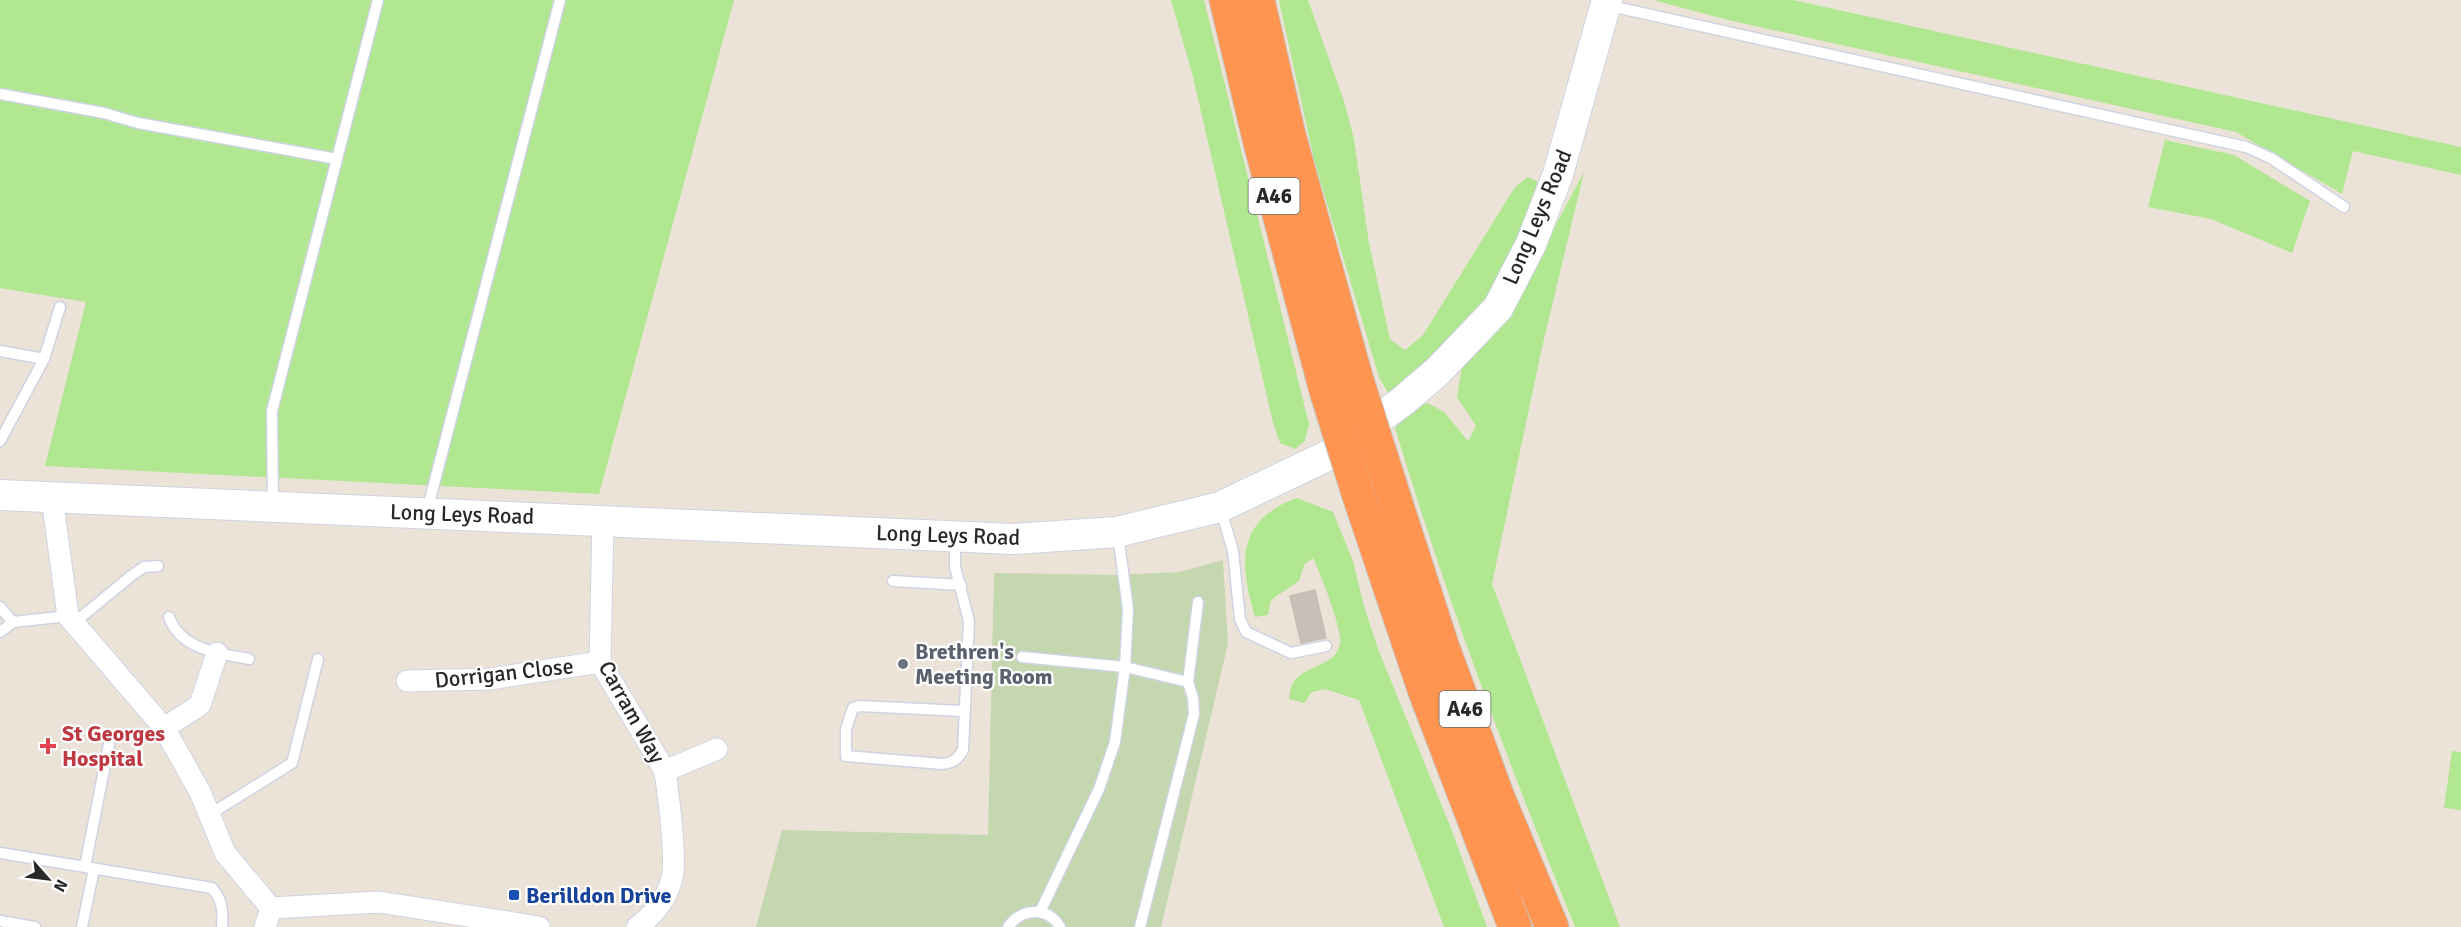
<svg xmlns="http://www.w3.org/2000/svg" width="2461" height="927" viewBox="0 0 2461 927" font-family="Signika,sans-serif">
<style>
.green{fill:#b1e791}
.cemetery{fill:#c4d7ae}
.building{fill:#c7c0b8;stroke:#c7bfb2;stroke-width:1.5}
.lines{fill:none;stroke-linecap:round;stroke-linejoin:round}
.lane-casing{stroke:#ced3e3;stroke-width:13}
.street-casing{stroke:#ced3e3;stroke-width:23}
.secondary-casing{stroke:#ced3e3;stroke-width:32}
.highway-casing{stroke:#c7c7c7;stroke-width:35}
.lane{stroke:#fff;stroke-width:10}
.street{stroke:#fff;stroke-width:21}
.secondary{stroke:#fff;stroke-width:30}
.highway{stroke:#ff9550;stroke-width:33}
.highway-bridge-casing{stroke:#c7c7c7;stroke-width:35;stroke-linecap:butt}
.highway-bridge{stroke:#ff9550;stroke-width:33}
.worship-dot{fill:#6b7280;stroke:#fff;stroke-width:2}
.health-dot{fill:#e0444e;stroke:#fff;stroke-width:2}
.transit-dot{fill:#1a4fb4;stroke:#fff;stroke-width:2}
.labels{text-anchor:middle;dominant-baseline:central;stroke-width:4.5;stroke-linejoin:round;paint-order:stroke}
.shield{fill:#fff;stroke:#686868;stroke-width:1.5}
.shield-label{font-size:21px;font-weight:bold;fill:#282828}
.street-label{font-size:22px;fill:#282828;stroke:#fff}
.worship-label{font-size:22px;font-weight:bold;fill:#5b616d;stroke:#fff;text-anchor:start}
.health-label{font-size:22px;font-weight:bold;fill:#be3a42;stroke:#fff;text-anchor:start}
.transit-label{font-size:22px;font-weight:bold;fill:#164399;stroke:#fff;text-anchor:start}
</style>
<rect width="100%" height="100%" fill="#ece3d8"/>
<!-- green -->
<g class="green">
<polygon points="0,0 734,0 599,494 45,466 86,302 0,288"/>
<polygon points="1171,0 1204,0 1309,424 1305,441 1295,449 1280,443 1273,423 1192,73"/>
<polygon points="1279,0 1308,0 1344,101 1354,139 1369,243 1390,339 1405,350 1423,335 1515,187 1528,177 1540,183 1522,230 1485,300 1395,397 1388,393 1379,377 1314,160"/>
<polygon points="1653,0 1793,0 2461,147 2461,175 2353,151 2342,194 2236,132 1728,20"/>
<polygon points="2165,140 2234,155 2310,201 2292,253 2211,219 2148,207"/>
<path d="M 1584,172 L 1541,352 L 1492,584 L 1620,927 L 1575,927 C 1508,763 1446,597 1395,428 L 1415,408 L 1428,403 L 1444,412 L 1468,441 L 1476,426 L 1457,397 L 1463,360 L 1545,245 Z"/>
<path d="M 1297,498 L 1333,512 L 1353,561 L 1364,606 L 1378,649 L 1451,828 L 1487,927 L 1444,927 L 1359,700 L 1325,689 L 1312,692 L 1304,703 L 1289,699 C 1290,695 1290,689 1292,685 C 1301,665 1335,668 1340,644 C 1343,630 1320,573 1313,558 L 1304,565 L 1299,581 L 1271,600 L 1268,615 L 1255,617 C 1239,563 1236,520 1297,498 Z"/>
<polygon points="2452,751 2461,752 2461,810 2444,808"/>
</g>
<!-- cemetery -->
<polygon class="cemetery" points="1223,560 1228,644 1161,927 756,927 782,830 988,835 994,573 1116,575 1179,572"/>
<!-- building -->
<polygon class="building" points="1315,590 1326,638 1301,643 1290,596"/>
<g class="lines">
<!-- lane casing -->
<g class="lane-casing">
<g id="lane">
<polyline points="1606,5 2246,147 2271,158 2344,207"/>
<polyline points="0,94 104,113 138,123 337,159"/>
<polyline points="0,351 44,359"/>
<polyline points="0,441 44,359 60,307"/>
<polyline points="273,505 272,411 378,0"/>
<polyline points="1220,507 1233,551 1240,619 1246,632 1291,653 1326,646"/>
<polyline points="427,511 560,0"/>
<path d="M 955,539 L 955,567 L 969,621 L 963,750 C 958,759 953,763 942,764 L 846,756 L 846,729 L 853,708 L 859,706 L 963,711"/>
<polyline points="893,581 961,585"/>
<polyline points="0,607 13,622 68,616"/>
<path d="M 169,617 C 181,650 218,653 249,659"/>
<polyline points="74,623 131,576 144,567 158,566"/>
<polyline points="0,632 13,622"/>
<polyline points="1022,657 1125,667 1188,682 1198,602"/>
<polyline points="209,815 292,763 318,659"/>
<path d="M 0,853 L 212,888 C 223,901 223,911 222,927"/>
<polyline points="85,867 109,744"/>
<polyline points="1040,912 1099,789 1115,742 1125,667 1128,609 1118,535"/>
<polyline points="0,921 35,927"/>
<polyline points="82,927 94,869"/>
<path d="M 1008,927 C 1021,909 1047,905 1060,927"/>
<polyline points="1140,927 1194,714 1193,698 1188,682"/>
</g>
</g>
<!-- street casing -->
<g class="street-casing">
<g id="street">
<polyline points="52,497 68,616 164,728 200,792 225,853 271,908 379,902 539,927"/>
<path d="M 603,520 L 600,662 L 665,771 C 668,793 677,860 672,878 C 667,898 654,915 637,927"/>
<polyline points="407,681 490,679 600,662"/>
<polyline points="164,728 200,705 217,653"/>
<polyline points="665,771 717,749"/>
<polyline points="265,927 271,908"/>
</g>
</g>
<!-- secondary casing -->
<g class="secondary-casing">
<polyline id="secondary" points="0,495 1014,539 1117,532 1220,507 1331,454 1403,401 1438,371 1498,308 1531,244 1558,174 1607,0"/>
</g>
<!-- highway casing -->
<g class="highway-casing">
<g id="highway">
<polyline points="1226,0 1260,143 1326,391"/>
<polyline points="1258,0 1289,135 1356,377"/>
<polyline points="1391,487 1442,645 1498,797 1552,927"/>
<polyline points="1359,496 1425,692 1515,927"/>
</g>
</g>
<!-- lane -->
<use href="#lane" class="lane"/>
<!-- street -->
<use href="#street" class="street"/>
<!-- secondary -->
<use href="#secondary" class="secondary"/>
<!-- highway -->
<use href="#highway" class="highway"/>
<!-- highway-bridge casing -->
<g class="highway-bridge-casing">
<g id="highway-bridge">
<polyline points="1356,377 1391,487"/>
<polyline points="1326,391 1359,496"/>
</g>
</g>
<!-- highway-bridge -->
<use href="#highway-bridge" class="highway-bridge"/>
</g>
<!-- markers -->
<circle class="worship-dot" cx="903" cy="664" r="6"/>
<path class="health-dot" d="M45 737h6v6h6v6h-6v6h-6v-6h-6v-6h6z"/>
<rect class="transit-dot" x="508" y="889" width="12" height="12" rx="3"/>
<g class="labels">
<!-- shield labels -->
<g class="shield">
<rect x="1248.5" y="178" width="51" height="36" rx="4.5"/>
<rect x="1439.5" y="691" width="51" height="36" rx="4.5"/>
</g>
<g class="shield-label">
<text x="1274" y="196">A46</text>
<text x="1465" y="709">A46</text>
</g>
<!-- street labels -->
<g class="street-label">
<text transform="translate(1537 217) rotate(-67)">Long Leys Road</text>
<text transform="translate(462 514) rotate(2)">Long Leys Road</text>
<text transform="translate(948 535) rotate(2)">Long Leys Road</text>
<text transform="translate(504 673) rotate(-6)">Dorrigan Close</text>
<text transform="translate(632 712) rotate(61)">Carram Way</text>
</g>
<!-- worship labels -->
<g class="worship-label">
<text x="915" y="651">Brethren's<tspan x="915" dy="25">Meeting Room</tspan></text>
</g>
<!-- health labels -->
<g class="health-label">
<text x="62" y="733">St Georges<tspan x="62" dy="25">Hospital</tspan></text>
</g>
<!-- transit labels -->
<g class="transit-label">
<text x="526" y="895">Berilldon Drive</text>
</g>
</g>
<!-- north arrow -->
<g transform="translate(48 879) rotate(118)" stroke="#ffffff" stroke-width="4.5" paint-order="stroke">
<path d="M0-4.5L10 22L0 15L-10 22Z" fill="#282828"/>
<text y="-9" font-size="16" font-weight="bold" text-anchor="middle" fill="#282828">N</text>
</g>
</svg>
